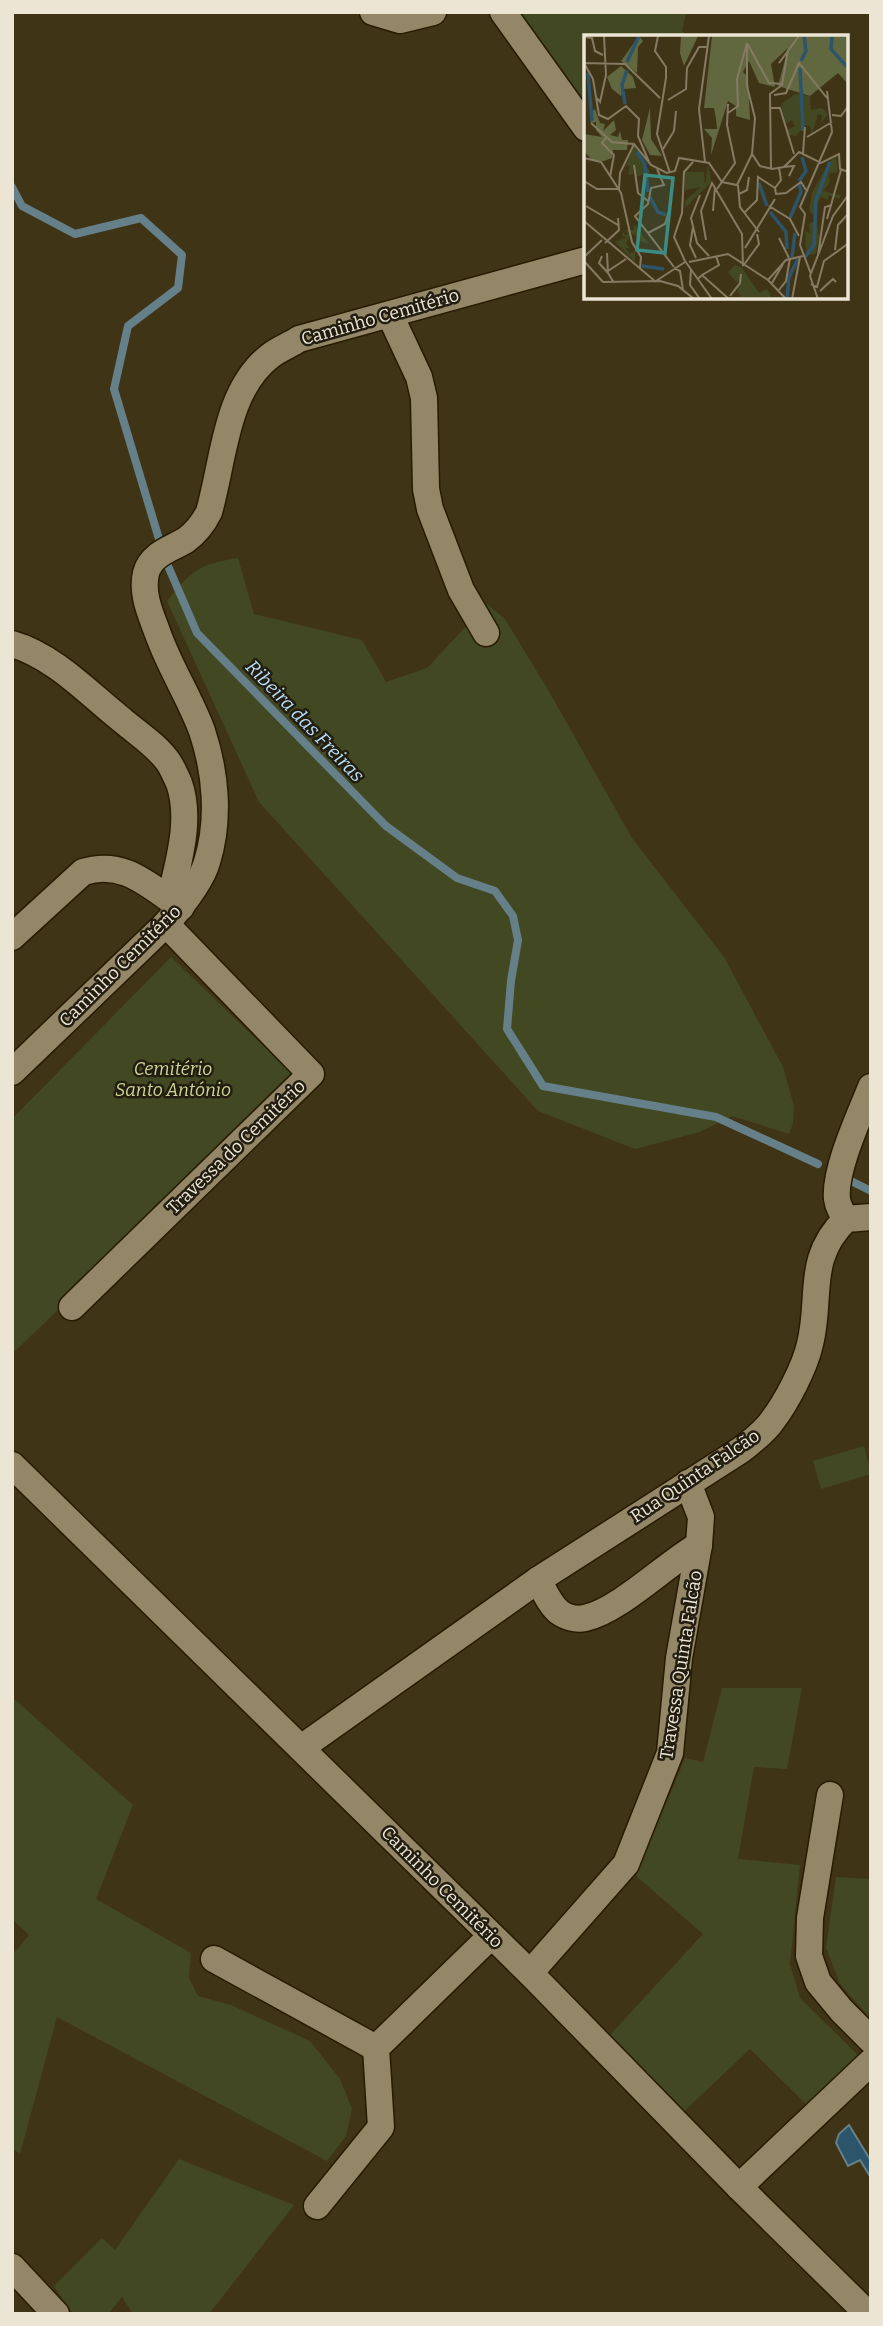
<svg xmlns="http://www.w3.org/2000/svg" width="883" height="2326" viewBox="0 0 883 2326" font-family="Bitter,serif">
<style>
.green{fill:#424822}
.water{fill:#2c546a;stroke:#66808a;stroke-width:2}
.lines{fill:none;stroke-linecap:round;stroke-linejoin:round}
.stream{stroke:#66808a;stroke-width:8}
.street-casing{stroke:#271b00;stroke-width:29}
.street{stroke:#948767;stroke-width:26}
.labels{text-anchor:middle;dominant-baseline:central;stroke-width:5;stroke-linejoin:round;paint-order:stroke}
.street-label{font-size:18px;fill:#ece5d4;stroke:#221d10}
.park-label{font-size:18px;font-style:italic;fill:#cdd895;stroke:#221d10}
.water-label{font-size:19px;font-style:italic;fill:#b8dff8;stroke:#221d10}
.inset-river{fill:none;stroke:#2c546a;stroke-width:3.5}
.inset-road{fill:none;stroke:#857b63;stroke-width:2}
.view{fill:#3b8c82;fill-opacity:0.15;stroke:#3b8c82;stroke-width:3.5}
.inset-edge{fill:none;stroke:#ece5d4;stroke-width:3.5}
</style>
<rect width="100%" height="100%" fill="#403417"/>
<!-- green -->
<g class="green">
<polygon points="512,12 682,12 686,14 682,30 686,37 586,37 585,112"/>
<path d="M 238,558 L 254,614 L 362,640 L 386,682 L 427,668 L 487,604 L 505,619 L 547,688 L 632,838 L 724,957 L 783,1067 L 794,1106 L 793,1123 L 789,1134 L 732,1116 L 700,1132 L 635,1149 L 538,1111 L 259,802 L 167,601 C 193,570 197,565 238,558 Z"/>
<polygon points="171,957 299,1080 12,1354 12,1119"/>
<polygon points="864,1446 871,1474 821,1489 813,1461"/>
<polygon points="722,1688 802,1688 787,1769 754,1767 738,1859 800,1865 790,1964 800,1998 864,2061 813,2111 750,2049 679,2116 610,2035 703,1934 636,1876 685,1758 703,1762"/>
<polygon points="12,1697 133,1805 96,1899 191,1953 189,1978 198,1996 231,2005 310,2041 340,2079 352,2109 346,2136 327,2161 57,2017 20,2154 12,2148 12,1955 29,1935 12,1919"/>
<polygon points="836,1877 871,1879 871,2019 840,1984 826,1948"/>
<polygon points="179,2159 294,2205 209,2314 133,2314 122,2297 108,2314 73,2314 54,2286 102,2238 115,2250"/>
</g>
<!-- water -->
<polygon class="water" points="849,2125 871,2161 871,2178 860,2160 848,2166 836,2143 839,2134"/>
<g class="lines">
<!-- stream -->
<g class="stream">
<polyline points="12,187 22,206 75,234 141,218 182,255 178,288 128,326 114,389 165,559 197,633 386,826 457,878 495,891 513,916 518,940 511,981 507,1029 543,1086 716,1117 818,1164"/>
<polyline points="849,1180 871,1191"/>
</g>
<!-- street casing -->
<g class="street-casing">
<g id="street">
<polyline points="373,12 400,20 433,12"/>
<polyline points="503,12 586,128"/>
<polyline points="390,315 419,377 424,398 426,489 430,509 461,590 486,633"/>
<path d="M 12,644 C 54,656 88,693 122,720 C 137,733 158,746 169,763 C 173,769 176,777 179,783 C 192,820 178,863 170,899"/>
<path d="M 12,937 L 83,872 C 124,859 149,886 181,907"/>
<path d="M 12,1072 L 166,924 C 180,908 201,883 207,862 C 220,820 216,773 202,731 C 190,698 170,668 158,634 C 151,615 141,594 146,573 C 151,554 171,549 186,540 C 197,532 203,524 209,512 C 224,460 225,391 270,356 C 279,349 290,345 299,339 L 586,260"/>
<path d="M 846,1219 C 842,1213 838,1207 837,1199 C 834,1170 860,1115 871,1087"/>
<polyline points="72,1307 311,1074 166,924"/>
<polyline points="12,1465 530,1973 739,2187 868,2314"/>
<path d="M 538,1580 C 544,1590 550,1605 559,1612 C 566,1617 576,1620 585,1618 C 619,1611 667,1563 699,1545"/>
<path d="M 301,1748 L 538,1580 L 741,1450 C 752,1441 764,1433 772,1421 C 786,1403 805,1367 810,1344 C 822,1297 805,1259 846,1219 L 871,1217"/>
<polyline points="830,1795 810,1918 809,1956 818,1982 842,2011 871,2040"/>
<polyline points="214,1959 376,2048"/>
<polyline points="530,1973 626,1864 670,1753 679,1658 699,1545 701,1517 688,1483"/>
<polyline points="739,2187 871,2062"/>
<polyline points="317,2206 381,2127 376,2048 491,1936"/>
<polyline points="12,2267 56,2314"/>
</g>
</g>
<!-- street -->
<use href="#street" class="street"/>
</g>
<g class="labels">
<!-- street labels -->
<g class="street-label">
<text transform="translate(380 317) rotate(-16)">Caminho Cemitério</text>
<text transform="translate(120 966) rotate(-45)">Caminho Cemitério</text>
<text transform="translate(236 1147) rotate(-44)">Travessa do Cemitério</text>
<text transform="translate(695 1476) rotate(-34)">Rua Quinta Falcão</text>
<text transform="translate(681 1665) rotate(-81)">Travessa Quinta Falcão</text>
<text transform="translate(442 1887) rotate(45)">Caminho Cemitério</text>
</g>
<!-- park labels -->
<g class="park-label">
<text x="173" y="1069">Cemitério<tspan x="173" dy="21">Santo António</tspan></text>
</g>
<!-- water labels -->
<g class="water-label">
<text transform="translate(305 721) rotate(46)">Ribeira das Freiras</text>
</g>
</g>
<!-- overview -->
<g transform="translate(584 35)">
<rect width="264" height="264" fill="#403417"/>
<path d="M 211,59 L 226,61 L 227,75 L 238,73 L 244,79 L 237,88 L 238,80 L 234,79 L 228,99 L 226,91 L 221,90 L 212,101 L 204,100 L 202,95 L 211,91 L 208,85 L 202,89 L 197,69 ZM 50,110 L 66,137 L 52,142 L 49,131 L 49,139 L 44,140 L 46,131 L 42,131 ZM 252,122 L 254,137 L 244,139 L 246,147 L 239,156 L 257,160 L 255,164 L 244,160 L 244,165 L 237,162 L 231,172 L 235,203 L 231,219 L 222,220 L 221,196 L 226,198 L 225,189 L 232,185 L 225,175 L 228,158 L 245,127 ZM 124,128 L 127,147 L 101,173 L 101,166 L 117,152 L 101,155 L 101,137 L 120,137 L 121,151 ZM 50,189 L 65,209 L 56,206 L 54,210 L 55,202 L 47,198 L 42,209 L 46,213 L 41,213 L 46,219 L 51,215 L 51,227 L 31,207 L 43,202 L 38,201 L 39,196 L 41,200 L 45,199 L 41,195 L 50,195 ZM 151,230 L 158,233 L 175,258 L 183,254 L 187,262 L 157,262 L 153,255 L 159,240 L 153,248 L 144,237 Z" fill="#424822"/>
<path d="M 55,1 L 59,6 L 54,12 L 53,38 L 37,26 ZM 97,1 L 114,1 L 100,31 L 96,18 ZM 128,1 L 264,1 L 264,49 L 254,38 L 226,61 L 194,51 L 204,13 L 187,29 L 191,52 L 175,48 L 165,26 L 159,37 L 164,42 L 166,85 L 152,81 L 152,71 L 144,66 L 127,120 L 128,103 L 120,94 L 133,94 L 132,84 L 130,73 L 120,73 ZM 37,31 L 49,42 L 52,53 L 39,54 L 37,61 L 28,54 L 23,42 ZM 66,73 L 67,104 L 78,121 L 66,120 L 58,105 ZM 11,74 L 16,88 L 21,89 L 19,96 L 30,85 L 32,95 L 26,100 L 34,102 L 36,96 L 38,105 L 44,105 L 43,115 L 29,115 L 28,123 L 20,126 L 8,125 L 0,116 L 0,99 L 18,102 L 12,95 L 12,87 L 7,88 L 6,78 Z" fill="#616840"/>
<path class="inset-river" d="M 248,1 L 247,14 L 265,34M 217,26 L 222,16 L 220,1M 43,27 L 55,1M 216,33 L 219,96M 4,38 L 8,86M 41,69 L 38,50 L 43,35M 53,117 L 61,129 L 64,157M 215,146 L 222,136 L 218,122M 175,148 L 183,171M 66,162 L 74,177 L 82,180M 186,177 L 202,197 L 203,214M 206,183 L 217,157 L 215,149M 208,222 L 211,198M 221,222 L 230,210 L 232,165 L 246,127M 58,231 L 80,234M 203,263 L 205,242 L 214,224"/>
<path class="inset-road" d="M 74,1 L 71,16 L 82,32 L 82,43 L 73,99 L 86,138M 0,2 L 8,3 L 11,16 L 19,20M 163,8 L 163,51 L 171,83 L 168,119M 163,8 L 185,48 L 199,49M 0,28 L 9,44 L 15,80 L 24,84 L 42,71 L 55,84 L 54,101 L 65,127M 0,28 L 41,29 L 76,63M 195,28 L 215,1M 103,33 L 115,12 L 124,12M 190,60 L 202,58 L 215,28 L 243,63M 13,63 L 16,67 L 22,40 L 20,1M 84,65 L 102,54 L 103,33M 186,73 L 196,73 L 210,119M 144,78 L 154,71 L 153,44 L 163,8M 248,80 L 257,81 L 265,70M 7,88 L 28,107 L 49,109M 223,102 L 248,87M 22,103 L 18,108 L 30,120 L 26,142M 79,114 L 90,96 L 92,76M 219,118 L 221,92M 0,123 L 17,127 L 37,158 L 48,207 L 57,222 L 56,233M 121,127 L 115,74 L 125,1M 50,130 L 54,158 L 64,166M 199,132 L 210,131 L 205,141M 73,134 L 80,150 L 67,153 L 64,169 L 51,181 L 90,232M 187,134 L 186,59 L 198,50 L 204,15M 0,146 L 13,154 L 35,154 L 36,138 L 50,109 L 67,130 L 83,138 L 91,136 L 95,123 L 125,128 L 138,147 L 153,150 L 168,119 L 176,131 L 188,134 L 200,132 L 215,117 L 237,128 L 255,119 L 256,134 L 265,137M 154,150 L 156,172 L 175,197M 191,153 L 192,159 L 202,158 L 217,147 L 222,155M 191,153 L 197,145 L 195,133M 133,154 L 151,128 L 143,90 L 144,69M 155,159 L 163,155 L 165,142M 116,160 L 107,183 L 113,208 L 125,221M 2,171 L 34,190M 185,171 L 206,184 L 215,201M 129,176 L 131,152M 160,178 L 173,165 L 174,142 L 191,153M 243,184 L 257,135M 0,186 L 72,247M 109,192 L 106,210 L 112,223M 64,198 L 81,189 L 85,176M 195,203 L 205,223M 122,205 L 117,176 L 128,148 L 158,199 L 159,231M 21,208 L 35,195 L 34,183M 161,213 L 191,164M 251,215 L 254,190 L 265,178M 23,218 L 24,238 L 30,248M 234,220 L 241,172 L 248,170M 18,221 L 15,228 L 24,238M 0,222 L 18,205M 0,226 L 19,247M 101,226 L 90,202 L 98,178 L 100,137 L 109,127M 101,226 L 128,264M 105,227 L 144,219 L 184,245 L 202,264M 159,231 L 175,209 L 173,199M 90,233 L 96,236 L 99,255M 107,234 L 106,250 L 116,264M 24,236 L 42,224M 227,239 L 216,210 L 221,179 L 216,172 L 248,97 L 243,56M 118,240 L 135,230 L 132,221M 114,244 L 118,240 L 145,264M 184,245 L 202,225 L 219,221M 72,246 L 101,227M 19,247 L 76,246 L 94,251 L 110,264M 188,248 L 199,229M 227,249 L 233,252 L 240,226 L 265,208M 195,255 L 202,246 L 206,223M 236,256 L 249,244 L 252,247M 146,261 L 156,248 L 157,239M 208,264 L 216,222M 234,264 L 226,241 L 249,181 L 265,159"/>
<path class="view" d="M 61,140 L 89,143 L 81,218 L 53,215 Z"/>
<rect width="264" height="264" class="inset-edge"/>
</g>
<!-- border -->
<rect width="883" height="2326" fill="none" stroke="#ece5d4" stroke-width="28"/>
</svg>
